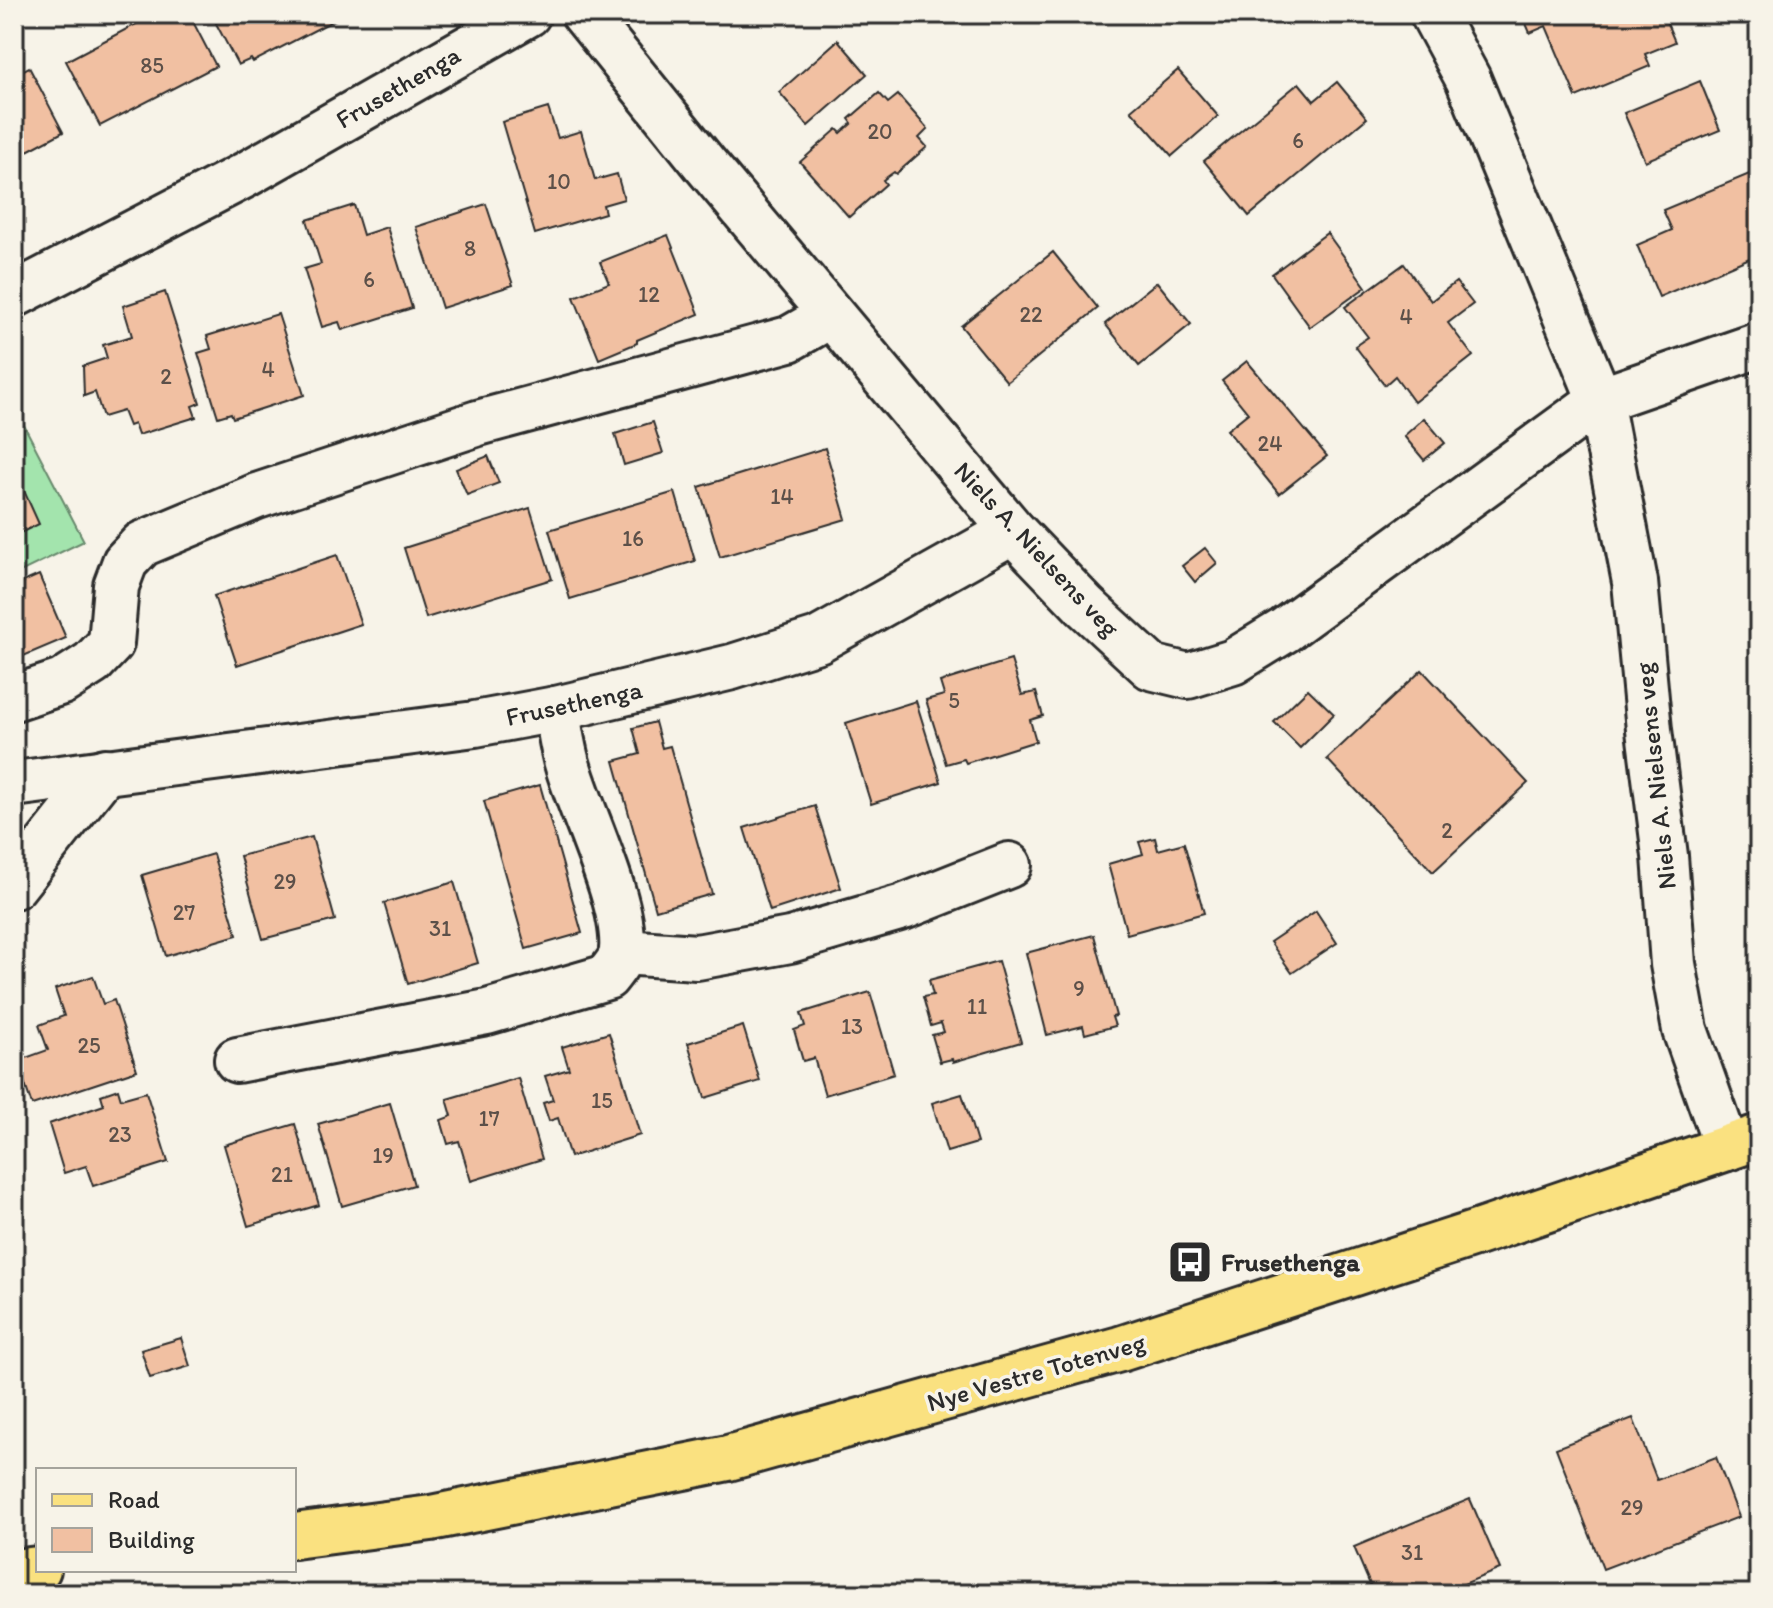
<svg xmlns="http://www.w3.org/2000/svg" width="1773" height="1608" viewBox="0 0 1773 1608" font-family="Itim,sans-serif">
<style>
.green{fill:#a3e4ad;stroke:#67886c;stroke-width:2}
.building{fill:#f1c0a2;stroke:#2b2b2b;stroke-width:2}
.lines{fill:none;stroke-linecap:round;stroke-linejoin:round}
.minor-casing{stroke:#2b2b2b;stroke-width:50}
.major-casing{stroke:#2b2b2b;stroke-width:50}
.minor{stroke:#f7f3e8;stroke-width:44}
.major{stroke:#fae180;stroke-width:44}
.labels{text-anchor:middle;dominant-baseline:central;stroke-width:7;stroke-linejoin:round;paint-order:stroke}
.number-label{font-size:22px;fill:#5c5049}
.street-label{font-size:26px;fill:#2b2b2b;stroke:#f7f3e8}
.poi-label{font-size:26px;font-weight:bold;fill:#2b2b2b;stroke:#f7f3e8;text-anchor:start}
</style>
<rect width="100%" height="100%" fill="#f7f3e8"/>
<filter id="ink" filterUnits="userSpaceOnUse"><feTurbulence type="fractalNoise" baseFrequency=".0125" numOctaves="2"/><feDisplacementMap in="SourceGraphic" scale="16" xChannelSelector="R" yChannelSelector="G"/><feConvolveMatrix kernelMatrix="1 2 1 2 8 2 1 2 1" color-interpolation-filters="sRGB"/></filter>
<g filter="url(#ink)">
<!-- green -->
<polygon class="green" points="14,406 84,541 14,575"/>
<!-- building -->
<g class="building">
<polygon points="155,14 189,14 216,66 100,126 66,61"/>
<polygon points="211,14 346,14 253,62 251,59 238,65"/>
<polygon points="1522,14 1663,14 1675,42 1645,54 1650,66 1576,97 1546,26 1530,33"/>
<polygon points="838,40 867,74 808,126 779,92"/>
<polygon points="29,67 63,132 14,158 14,75"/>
<polygon points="1178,70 1218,116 1172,156 1131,110"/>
<polygon points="1700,81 1720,130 1645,161 1624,113"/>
<polygon points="1337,82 1367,118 1249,216 1204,161 1299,83 1314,101"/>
<polygon points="879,93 888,103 898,95 928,129 919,138 927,147 896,174 894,172 883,180 886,184 849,217 800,162 837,129 841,133 852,123 849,119"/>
<polygon points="548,108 558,138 581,131 595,180 617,174 624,199 603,205 605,213 535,234 502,122"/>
<polygon points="1759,170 1759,254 1659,297 1637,245 1672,230 1663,210"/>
<polygon points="486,204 513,285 442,308 416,227"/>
<polygon points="354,205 363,235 387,227 412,308 342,330 339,322 322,327 304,269 321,264 307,220"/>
<polygon points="1327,233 1366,287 1310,327 1272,274"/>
<polygon points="668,235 699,314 637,340 637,343 599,359 574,297 609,283 600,262"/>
<polygon points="1053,252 1098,308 1007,382 961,326"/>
<polygon points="1404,264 1431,301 1456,282 1473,304 1448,323 1473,356 1414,402 1395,376 1385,385 1355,346 1368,337 1345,307"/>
<polygon points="1157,282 1191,324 1139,366 1105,324"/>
<polygon points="165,292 200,403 192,406 196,417 138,435 134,424 129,426 123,411 103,417 95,392 84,396 83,366 107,358 103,345 132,336 123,306"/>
<polygon points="278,314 304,395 233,418 231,413 218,417 198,353 211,349 207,336"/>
<polygon points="1247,361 1327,456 1279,494 1227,430 1248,413 1222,381"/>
<polygon points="1424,418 1445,443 1424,460 1404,436"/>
<polygon points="653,422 663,453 624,465 615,434"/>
<polygon points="825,448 846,519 720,557 699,487"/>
<polygon points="488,456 499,483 467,495 456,469"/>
<polygon points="20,482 39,524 14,536 14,485"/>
<polygon points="675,492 695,561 570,599 549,530"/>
<polygon points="530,508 552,579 426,618 404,548"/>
<polygon points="1205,548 1217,563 1195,582 1182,566"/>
<polygon points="337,555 361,624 237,665 214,596"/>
<polygon points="39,575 66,638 14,660 14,586"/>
<polygon points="1011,660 1022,695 1036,692 1043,716 1030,720 1036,741 966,763 964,759 946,764 926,700 944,695 940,682"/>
<polygon points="1422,670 1528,783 1433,872 1327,759"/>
<polygon points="1308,689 1334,714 1300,748 1274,722"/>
<polygon points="916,701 941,782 871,804 846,723"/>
<polygon points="655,722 662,748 670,746 712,894 656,910 614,761 640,754 633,728"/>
<polygon points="540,785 582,933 526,949 484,801"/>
<polygon points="815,806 841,888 770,911 744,828"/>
<polygon points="312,837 335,920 263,939 240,856"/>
<polygon points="1155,838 1158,850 1184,843 1204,913 1127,934 1108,864 1143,854 1139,842"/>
<polygon points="213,854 237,935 166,956 142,875"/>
<polygon points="454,882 478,963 408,984 384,903"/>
<polygon points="1316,911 1337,943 1292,973 1270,942"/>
<polygon points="1094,935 1116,1016 1112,1017 1115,1026 1085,1034 1083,1026 1047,1035 1026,953"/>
<polygon points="998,961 1021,1042 953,1062 952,1059 940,1062 932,1035 944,1032 941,1023 931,1026 923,997 933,995 929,980"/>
<polygon points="93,976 103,1004 114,1000 137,1070 32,1105 17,1061 48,1050 39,1025 64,1016 55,989"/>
<polygon points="870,992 894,1074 825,1095 814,1058 803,1061 794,1030 805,1026 801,1013"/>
<polygon points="743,1026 760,1081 705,1098 688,1043"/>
<polygon points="609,1033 640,1135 570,1157 558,1118 549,1121 543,1103 553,1100 545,1076 569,1069 562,1047"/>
<polygon points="518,1078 542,1159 471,1181 459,1141 448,1144 441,1120 452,1116 447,1099"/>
<polygon points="118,1089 121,1099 146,1092 168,1162 93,1186 86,1166 64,1173 49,1124 104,1105 101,1095"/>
<polygon points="962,1094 977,1143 947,1152 932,1103"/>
<polygon points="390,1103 414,1185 342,1206 318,1124"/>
<polygon points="295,1124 319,1205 248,1226 224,1145"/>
<polygon points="181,1338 190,1366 150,1378 141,1350"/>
<polygon points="1633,1418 1657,1480 1716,1457 1739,1517 1603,1569 1556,1448"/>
<polygon points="1470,1499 1500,1569 1440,1594 1374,1594 1354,1547"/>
<polygon points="1276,1583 1280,1594 1247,1594"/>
</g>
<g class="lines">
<!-- minor casing -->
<g class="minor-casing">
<g id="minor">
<polyline points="584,14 704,163 1013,531 1085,606 1151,667 1188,676 1233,662 1285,630 1600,400 1759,345"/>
<polyline points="1433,14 1468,79 1600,400 1635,582 1649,730 1665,856 1673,964 1685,1030 1727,1148"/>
<polyline points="14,295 245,175 528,14"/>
<polyline points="14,698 62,682 92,663 111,643 116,586 125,562 142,544 257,496 478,423 789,339 831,315"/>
<polyline points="14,784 475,724 556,709 732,667 818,640 1013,531"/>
<polyline points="14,886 105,771"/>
<polyline points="622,952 697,957 790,940 903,907 1009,865"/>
<path d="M 237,1060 L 487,1012 L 607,977 C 613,969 621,961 622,951 C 626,900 581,814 567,763 C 562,746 560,727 556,709"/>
</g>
</g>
<!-- major casing -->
<g class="major-casing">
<g id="major">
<polyline points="294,1536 431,1518 728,1458 1120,1349 1477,1233 1759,1137"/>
<polyline points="14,1572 38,1569"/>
</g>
</g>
<!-- minor -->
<use href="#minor" class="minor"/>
<!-- major -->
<use href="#major" class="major"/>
</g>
</g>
<!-- icons -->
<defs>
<g id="bus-square" transform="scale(2.3)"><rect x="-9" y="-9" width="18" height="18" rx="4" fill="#2b2b2b" stroke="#f7f3e8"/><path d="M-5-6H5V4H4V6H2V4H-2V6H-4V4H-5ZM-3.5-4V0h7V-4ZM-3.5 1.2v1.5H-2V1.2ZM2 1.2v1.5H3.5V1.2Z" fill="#fff"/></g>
</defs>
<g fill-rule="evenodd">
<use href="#bus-square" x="1190" y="1262"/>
</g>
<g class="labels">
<!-- number labels -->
<g class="number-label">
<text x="152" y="65">85</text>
<text x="880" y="131">20</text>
<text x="1298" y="140">6</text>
<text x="559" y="181">10</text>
<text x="470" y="248">8</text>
<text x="369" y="279">6</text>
<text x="649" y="294">12</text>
<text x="1031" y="314">22</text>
<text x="1406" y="316">4</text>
<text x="268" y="369">4</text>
<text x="166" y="376">2</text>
<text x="1270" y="443">24</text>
<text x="782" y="496">14</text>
<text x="633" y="538">16</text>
<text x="954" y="700">5</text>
<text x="1447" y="830">2</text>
<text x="285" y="881">29</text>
<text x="184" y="912">27</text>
<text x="440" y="928">31</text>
<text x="1079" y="988">9</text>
<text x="977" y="1006">11</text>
<text x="852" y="1026">13</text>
<text x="89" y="1045">25</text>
<text x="602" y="1100">15</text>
<text x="489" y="1118">17</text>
<text x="120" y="1134">23</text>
<text x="383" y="1155">19</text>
<text x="282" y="1174">21</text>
<text x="1632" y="1507">29</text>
<text x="1412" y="1552">31</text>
</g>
<!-- street labels -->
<g class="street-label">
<text transform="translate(398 87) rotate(-30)">Frusethenga</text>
<text transform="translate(1037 549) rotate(47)">Niels A. Nielsens veg</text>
<text transform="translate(574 703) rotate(-12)">Frusethenga</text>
<text transform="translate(1655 776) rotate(-96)">Niels A. Nielsens veg</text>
<text transform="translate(1036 1372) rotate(-16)">Nye Vestre Totenveg</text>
</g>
<!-- poi labels -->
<g class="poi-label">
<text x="1221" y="1262">Frusethenga</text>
</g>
</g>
<!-- margin -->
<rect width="1773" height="1608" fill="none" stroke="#f7f3e8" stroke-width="48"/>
<rect x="24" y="24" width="1725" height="1560" fill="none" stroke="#2b2b2b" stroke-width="3" filter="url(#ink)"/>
<!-- legend -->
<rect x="36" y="1468" width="260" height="104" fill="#f7f3e8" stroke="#a5a39c" stroke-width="2"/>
<rect x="52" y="1494" width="40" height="12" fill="#fae180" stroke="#a5a39c" stroke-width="2"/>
<text x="108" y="1508" font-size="24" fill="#2b2b2b">Road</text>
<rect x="52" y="1528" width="40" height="24" fill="#f1c0a2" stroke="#a5a39c" stroke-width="2"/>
<text x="108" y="1548" font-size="24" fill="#2b2b2b">Building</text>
</svg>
